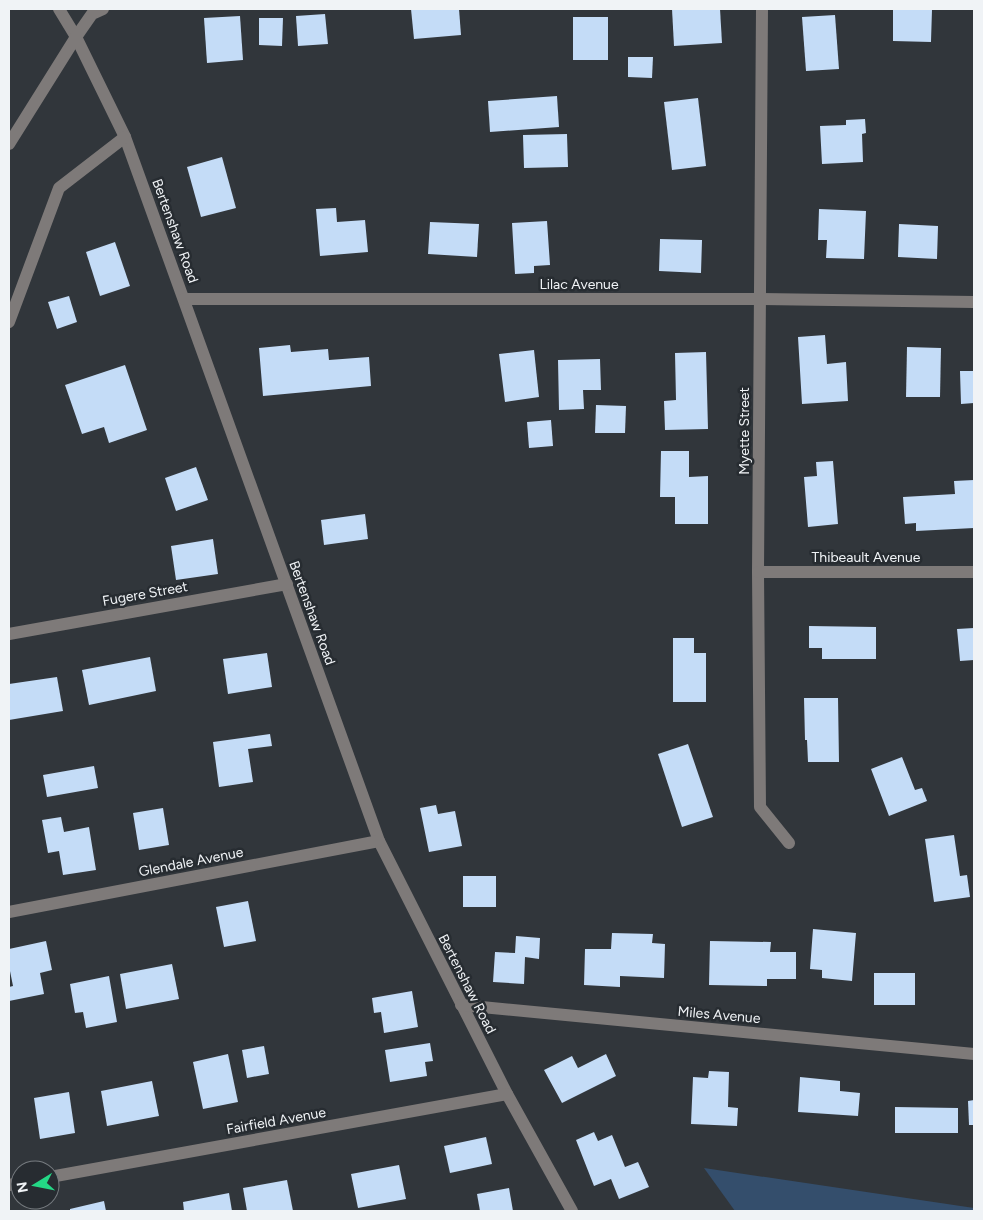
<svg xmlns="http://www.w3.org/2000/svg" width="983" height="1220" viewBox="0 0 983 1220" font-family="Figtree,sans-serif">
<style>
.green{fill:#344e6c}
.building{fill:#c4dcf7}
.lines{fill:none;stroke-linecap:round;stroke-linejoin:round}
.minor{stroke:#7e7a79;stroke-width:12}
.labels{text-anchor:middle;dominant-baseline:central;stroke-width:5;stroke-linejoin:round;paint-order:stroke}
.street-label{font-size:14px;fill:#f0f3f6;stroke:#272c31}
</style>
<rect width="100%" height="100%" fill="#31363b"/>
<!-- green -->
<polygon class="green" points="704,1168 974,1208 974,1211 735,1211"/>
<!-- building -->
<g class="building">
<polygon points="411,9 459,9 461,35 414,39"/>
<polygon points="672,9 720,9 722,43 674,46"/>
<polygon points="893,9 932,9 931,42 893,41"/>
<polygon points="325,14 328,44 298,46 296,16"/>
<polygon points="835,15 839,69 806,71 802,17"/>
<polygon points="240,16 243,60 207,63 204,18"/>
<rect x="573" y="17" width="35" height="43"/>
<polygon points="259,18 283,18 282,46 259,45"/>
<polygon points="628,57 653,57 652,78 628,77"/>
<polygon points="557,96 559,127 490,132 488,101"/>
<polygon points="698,98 706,166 672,170 664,102"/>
<polygon points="865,119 866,133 862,134 863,162 822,164 820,126 846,125 846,120"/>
<polygon points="567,134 568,167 524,168 523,135"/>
<polygon points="222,157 236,208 201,217 187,167"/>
<polygon points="336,208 337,222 365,220 368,252 320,256 316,209"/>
<polygon points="819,209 866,211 864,259 826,258 827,240 818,240"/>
<polygon points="547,221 550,265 534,266 534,273 515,274 512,223"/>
<polygon points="430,222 479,224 477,257 428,254"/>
<polygon points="899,224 938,226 937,259 898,257"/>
<polygon points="660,239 702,240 701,273 659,271"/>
<polygon points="115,242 130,286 100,296 86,252"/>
<polygon points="69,296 77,322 57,329 48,302"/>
<polygon points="825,335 827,364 846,362 848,401 802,404 798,337"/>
<polygon points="290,345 291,352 328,349 329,360 369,357 371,386 263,396 259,348"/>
<polygon points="907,347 941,348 940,397 906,397"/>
<polygon points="534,350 539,397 505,402 499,354"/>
<polygon points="706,352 708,429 665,430 664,401 676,400 675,353"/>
<polygon points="600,359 601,390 583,390 584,409 559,410 558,360"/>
<polygon points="125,365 147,430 109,443 104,427 82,434 65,385"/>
<polygon points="960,371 974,371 974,403 961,404"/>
<polygon points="596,405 626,406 625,433 595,433"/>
<polygon points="551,420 553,446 529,448 527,422"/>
<polygon points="661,451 689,451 689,477 708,476 708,524 675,524 675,497 660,497"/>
<polygon points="833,461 838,524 808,527 804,477 817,476 816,462"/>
<polygon points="196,467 208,500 176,511 165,478"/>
<polygon points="974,480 974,528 916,531 916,523 905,524 903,497 955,494 954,481"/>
<polygon points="365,514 368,539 324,545 321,520"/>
<polygon points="213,539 218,574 176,580 171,546"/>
<polygon points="809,626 876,627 876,659 822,659 822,648 809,648"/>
<polygon points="974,628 974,660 960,661 957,629"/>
<polygon points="673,638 694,638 694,653 706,653 706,702 673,702"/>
<polygon points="267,653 272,687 228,694 223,659"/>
<polygon points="150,657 156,691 89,705 82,670"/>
<polygon points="57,677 63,711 9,720 9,684"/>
<polygon points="804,698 838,698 839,762 808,762 807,740 805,740"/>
<polygon points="270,734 272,746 248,749 253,782 219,787 213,742"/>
<polygon points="688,744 713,817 682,827 658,754"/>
<polygon points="902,757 915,790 922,788 927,801 889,816 871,769"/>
<polygon points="94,766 98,788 47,797 43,775"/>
<polygon points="436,805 438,814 455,811 462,846 429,852 420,808"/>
<polygon points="163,808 169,845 139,850 133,813"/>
<polygon points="61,817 64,832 89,827 96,870 63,875 59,851 48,853 42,820"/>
<polygon points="954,835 960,876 967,875 970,897 934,902 925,839"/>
<rect x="463" y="876" width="33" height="31"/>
<polygon points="248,901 256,941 224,947 216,907"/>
<polygon points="813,929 856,933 852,981 822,978 822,970 810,969"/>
<polygon points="612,933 653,934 652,943 665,944 664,978 620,976 620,987 584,985 585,949 611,949"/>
<polygon points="516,936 540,938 539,959 525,957 524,984 493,982 495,952 515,953"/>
<polygon points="46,941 52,970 40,973 44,994 9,1001 9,987 13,986 9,966 9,949"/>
<polygon points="710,941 771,942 770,952 796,952 796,979 767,979 767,986 709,985"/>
<polygon points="172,964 179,999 126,1009 120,974"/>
<rect x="874" y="973" width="41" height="32"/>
<polygon points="109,976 117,1022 86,1028 83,1012 75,1013 70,984"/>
<polygon points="412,991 418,1027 384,1033 381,1012 374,1013 372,998"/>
<polygon points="430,1043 433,1061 425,1062 427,1076 390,1082 385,1050"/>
<polygon points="264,1046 269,1074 247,1078 242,1050"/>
<polygon points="228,1054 238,1102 203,1109 193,1062"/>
<polygon points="606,1054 616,1076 562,1103 544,1070 572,1056 578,1068"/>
<polygon points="709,1071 729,1072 728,1107 738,1108 737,1126 691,1124 693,1077 708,1078"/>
<polygon points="800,1077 840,1081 840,1091 860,1093 858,1116 798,1112"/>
<polygon points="152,1081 159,1116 107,1126 101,1091"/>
<polygon points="69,1092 75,1133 40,1139 34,1098"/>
<polygon points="974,1100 974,1125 969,1125 968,1101"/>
<polygon points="895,1107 958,1108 958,1133 895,1133"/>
<polygon points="594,1132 598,1141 612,1135 625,1167 638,1162 649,1187 619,1199 611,1179 594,1186 576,1140"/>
<polygon points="486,1137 492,1164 450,1173 444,1146"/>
<polygon points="399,1165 406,1199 358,1208 351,1174"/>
<polygon points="287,1180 293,1211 247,1211 243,1188"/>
<polygon points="509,1188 513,1211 480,1211 477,1194"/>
<polygon points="229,1193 232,1211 184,1211 183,1202"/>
<polygon points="104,1201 106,1211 70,1211 70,1209"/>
</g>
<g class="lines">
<!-- minor -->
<g class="minor">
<polyline points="59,9 76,37 125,137 379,841 507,1094 572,1211"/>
<polyline points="762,9 758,572 760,807 789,843"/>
<polyline points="9,144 76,37 92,14 103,9"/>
<polyline points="184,299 760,299 974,302"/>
<polyline points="9,322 59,188 125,137"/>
<polyline points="758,572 974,572"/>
<polyline points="9,634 287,584"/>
<polyline points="9,912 379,841"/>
<polyline points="461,1005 974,1054"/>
<polyline points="50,1177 507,1094"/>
<polyline points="9,1185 20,1183"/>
</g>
</g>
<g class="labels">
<!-- street labels -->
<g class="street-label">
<text transform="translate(175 231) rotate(70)">Bertenshaw Road</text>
<text x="579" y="284">Lilac Avenue</text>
<text transform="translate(744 431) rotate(-90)">Myette Street</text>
<text x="866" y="557">Thibeault Avenue</text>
<text transform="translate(145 594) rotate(-10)">Fugere Street</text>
<text transform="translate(312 613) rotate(70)">Bertenshaw Road</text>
<text transform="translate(191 862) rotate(-11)">Glendale Avenue</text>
<text transform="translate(467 984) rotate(63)">Bertenshaw Road</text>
<text transform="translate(719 1015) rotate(5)">Miles Avenue</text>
<text transform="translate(276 1121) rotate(-10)">Fairfield Avenue</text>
</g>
</g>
<!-- border -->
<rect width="983" height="1220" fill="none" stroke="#f0f3f6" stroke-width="20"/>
<!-- north arrow -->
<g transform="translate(35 1185) rotate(260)"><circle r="24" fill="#272c31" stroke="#777c80"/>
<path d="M0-4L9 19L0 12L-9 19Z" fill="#24d886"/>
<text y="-8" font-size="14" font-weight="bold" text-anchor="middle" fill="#f0f3f6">N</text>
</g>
</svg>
